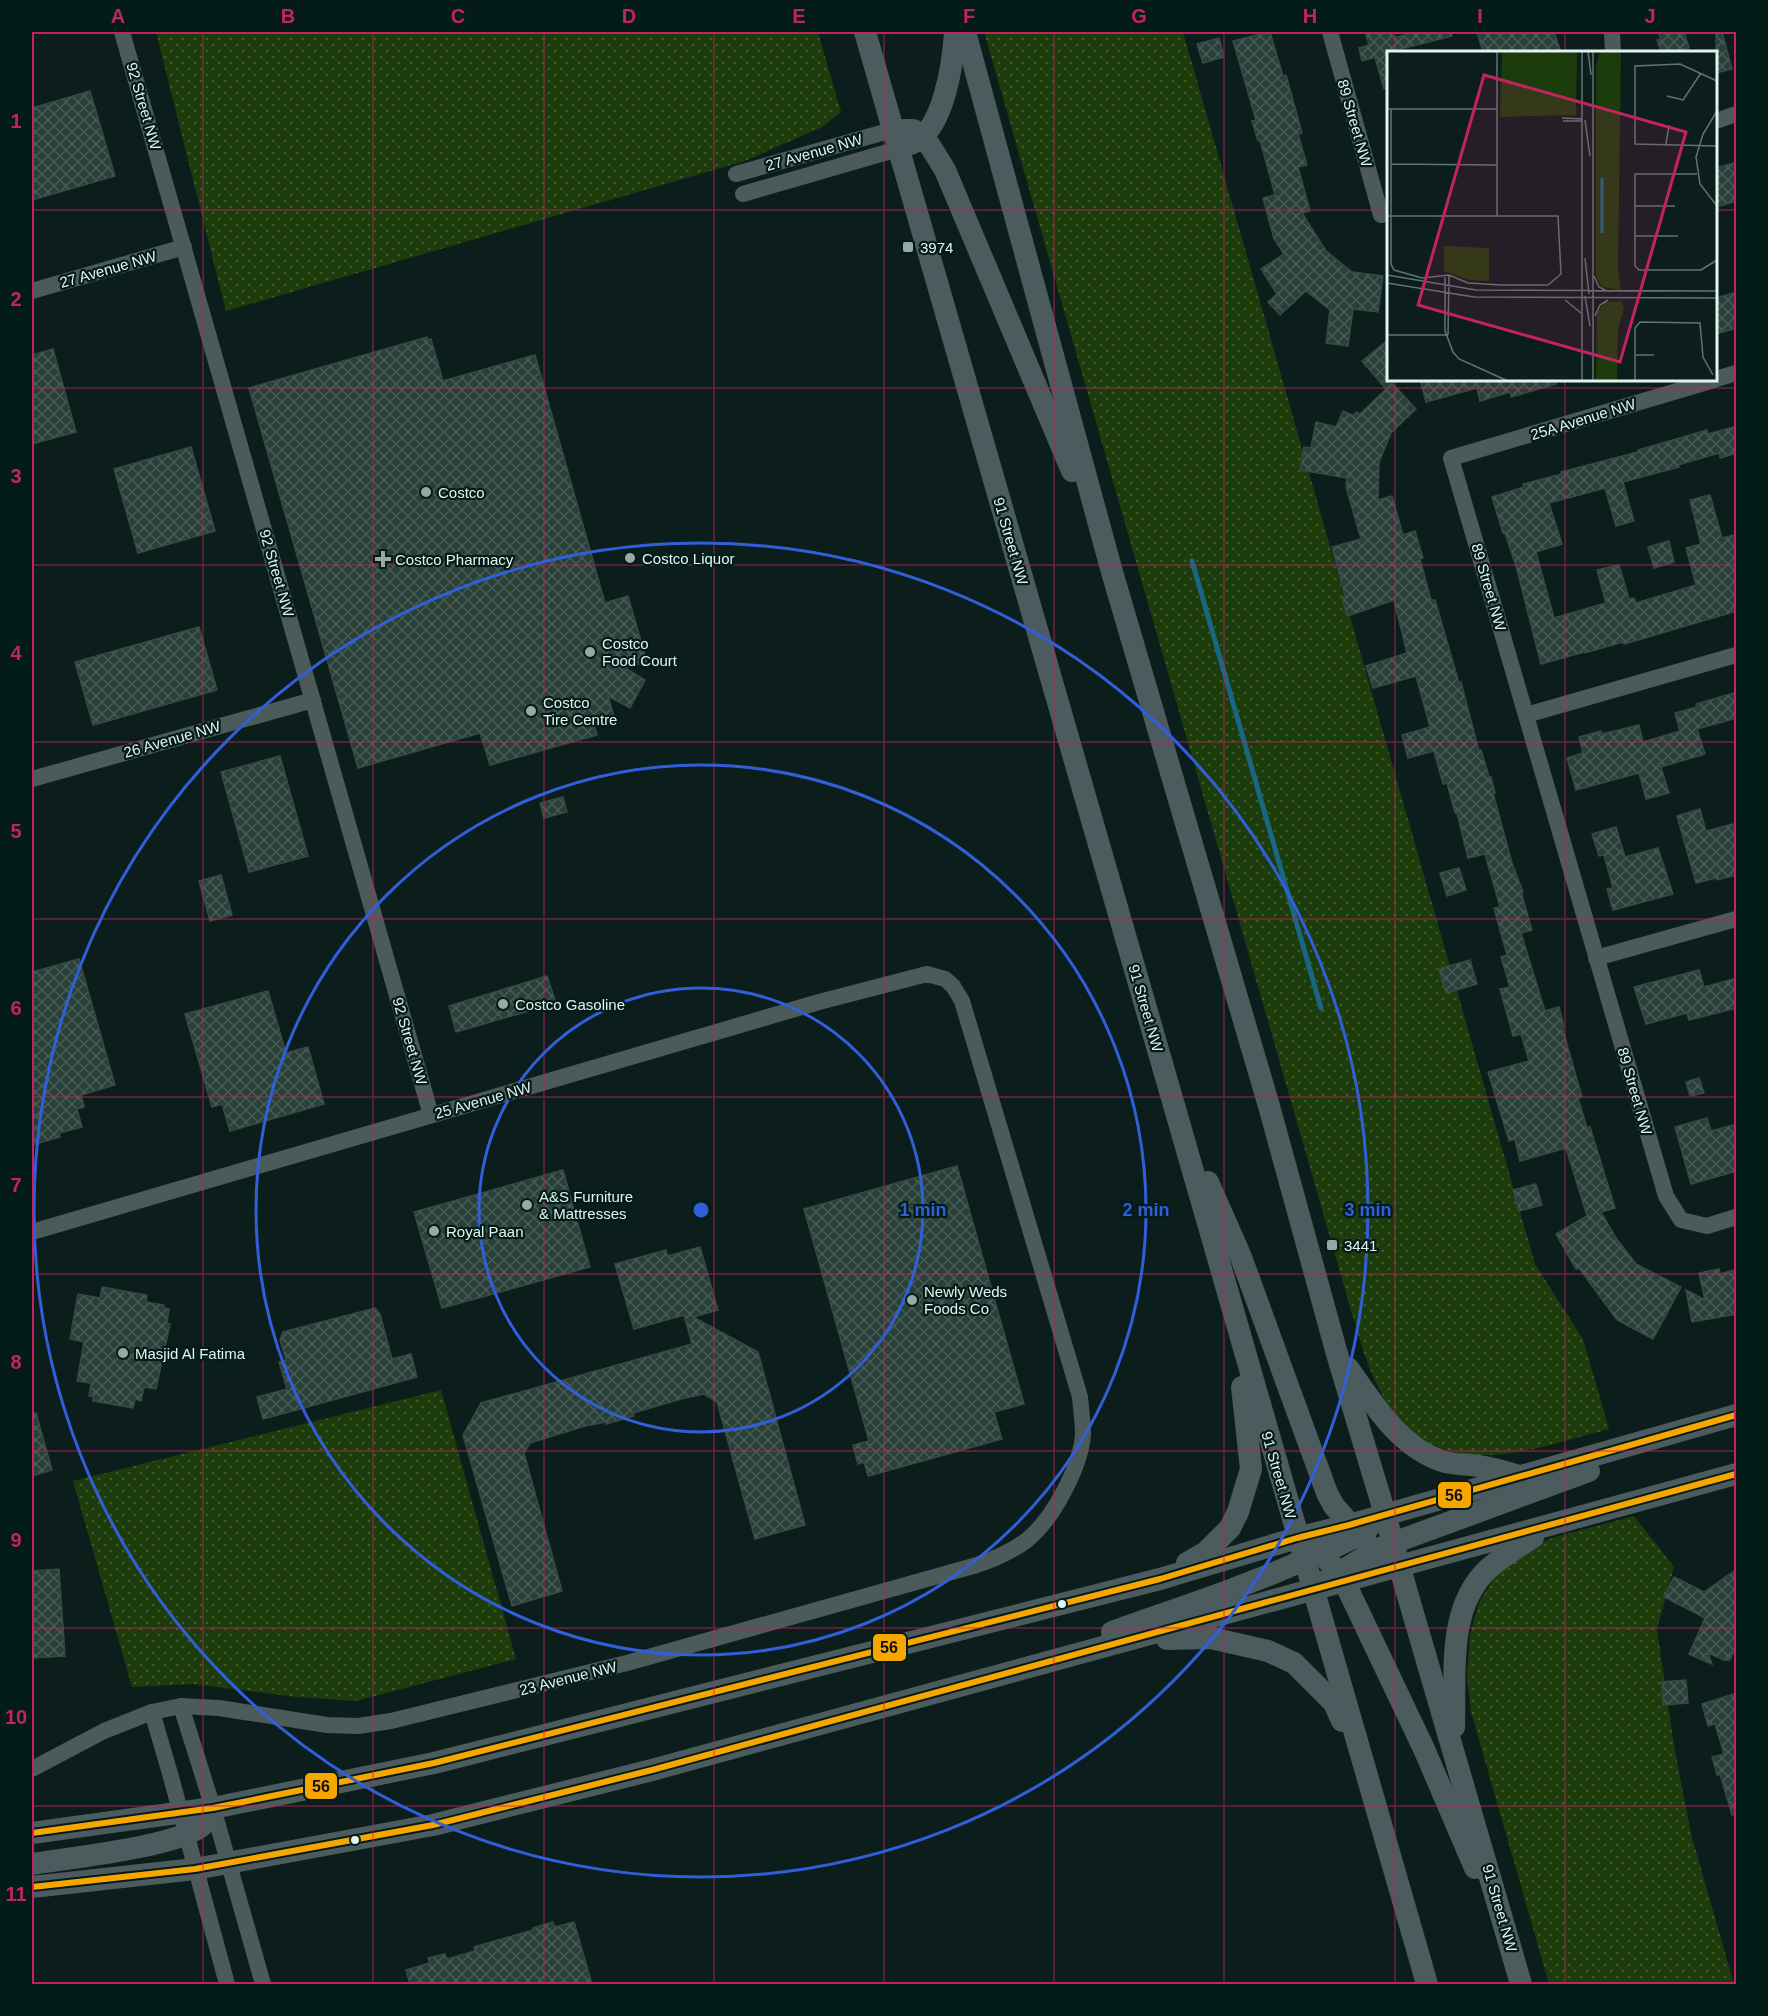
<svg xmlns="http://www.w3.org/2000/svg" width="1768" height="2016" viewBox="0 0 1768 2016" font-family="Helvetica,sans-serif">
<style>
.green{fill:url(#green-dots)}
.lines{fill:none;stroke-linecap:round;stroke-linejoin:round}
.stream{stroke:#1a6783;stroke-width:5}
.building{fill:url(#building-cross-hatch);stroke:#3a4844;stroke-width:1.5}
.street{stroke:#4c5a5a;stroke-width:16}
.secondary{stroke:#4c5b5d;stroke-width:22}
.bus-1-casing{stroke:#031c18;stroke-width:10}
.bus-1{stroke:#f7a600;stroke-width:6}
.grid{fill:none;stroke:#c42362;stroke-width:1.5;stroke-opacity:0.55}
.ring{fill:none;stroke:#315fda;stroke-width:3}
.poi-dot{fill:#97a9a6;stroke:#031c18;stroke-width:2}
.bus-dot{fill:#e2f4f1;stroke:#031c18;stroke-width:2}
.labels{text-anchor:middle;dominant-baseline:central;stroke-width:4.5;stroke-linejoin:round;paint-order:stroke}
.street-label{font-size:15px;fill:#e2f4f1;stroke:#031c18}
.poi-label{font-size:15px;fill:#e2f4f1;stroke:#031c18;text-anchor:start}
.inset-river{fill:none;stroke:#1a6783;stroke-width:3}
.inset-road{fill:none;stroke:#617471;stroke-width:1.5}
.view{fill:#c42362;fill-opacity:0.15;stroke:#c42362;stroke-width:3}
.inset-edge{fill:none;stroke:#e2f4f1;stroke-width:3}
.centre{fill:#315fda;stroke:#031c18;stroke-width:3}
.ring-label{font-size:18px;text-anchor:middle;font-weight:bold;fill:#315fda;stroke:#031c18;stroke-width:4.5;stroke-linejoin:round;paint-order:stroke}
.line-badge{stroke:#031c18;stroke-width:2}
.pale-badge-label{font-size:16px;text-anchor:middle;font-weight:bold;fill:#111}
.neatline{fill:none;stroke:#c42362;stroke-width:2}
.grid-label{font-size:20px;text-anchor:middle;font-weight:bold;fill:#c42362}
</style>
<defs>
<pattern id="green-dots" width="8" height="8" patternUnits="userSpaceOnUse" patternTransform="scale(1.5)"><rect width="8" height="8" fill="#1d3c0c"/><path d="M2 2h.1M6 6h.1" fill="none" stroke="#3e5930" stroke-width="1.8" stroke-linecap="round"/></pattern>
<pattern id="building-cross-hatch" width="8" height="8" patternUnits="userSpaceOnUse" patternTransform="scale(1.5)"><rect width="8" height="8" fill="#294039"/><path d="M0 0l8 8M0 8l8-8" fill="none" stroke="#485c56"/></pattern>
</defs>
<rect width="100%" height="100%" fill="#0b1e1c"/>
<!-- green -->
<g class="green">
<polygon points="156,32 818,32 841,112 822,127 745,161 226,311"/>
<path d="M 984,32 L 1183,32 L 1535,1264 L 1583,1339 L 1609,1429 C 1523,1452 1431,1489 1379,1389 C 1365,1363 1359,1334 1350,1307 Z"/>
<polygon points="441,1390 516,1659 356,1701 297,1697 193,1684 132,1687 73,1481"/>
<polygon points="1634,1516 1674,1567 1657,1629 1674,1746 1691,1834 1734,1984 1549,1984 1471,1712 1467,1678 1470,1635 1479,1602 1495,1577 1535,1544 1555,1537"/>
</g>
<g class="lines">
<!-- stream -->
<polyline class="stream" points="1192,561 1321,1008"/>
</g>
<!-- building -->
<g class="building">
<polygon points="1268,32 1270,32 1283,76 1286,75 1302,133 1298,134 1307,165 1298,167 1310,211 1302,213 1326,251 1352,272 1383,276 1378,312 1353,309 1348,346 1326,343 1330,310 1306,291 1280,315 1268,302 1277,294 1261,269 1284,254 1274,239 1263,198 1275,195 1260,140 1258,141 1252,121 1256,120 1233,41"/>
<polygon points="1365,32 1392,32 1394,38 1415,32 1451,32 1452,36 1389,52 1389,88 1384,89 1375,57 1362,61 1359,48 1369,45"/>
<polygon points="1477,32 1554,32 1561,52 1483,52"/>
<polygon points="1658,32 1684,32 1689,48 1673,52 1661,52 1657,40 1661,39"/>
<polygon points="1716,32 1722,32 1732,69 1716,73"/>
<polygon points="1219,38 1224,57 1203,63 1197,44"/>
<polygon points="90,91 115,176 32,200 32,108"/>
<polygon points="1737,162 1737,201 1716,207 1716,168"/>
<polygon points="1737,292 1737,328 1716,334 1716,298"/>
<polygon points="427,337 427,340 431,339 443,381 535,355 605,603 628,596 647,662 625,668 645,680 630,708 608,696 615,719 594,724 597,735 490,765 480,733 358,768 249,388"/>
<polygon points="1389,339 1389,386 1392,383 1416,409 1391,433 1379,462 1378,500 1392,496 1403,535 1415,531 1423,558 1420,559 1431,600 1435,600 1459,683 1461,682 1479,751 1481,750 1489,777 1491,777 1495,793 1493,793 1512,863 1523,892 1521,892 1532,930 1521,933 1545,1011 1559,1007 1564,1027 1562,1027 1582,1097 1578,1098 1587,1128 1590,1127 1615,1208 1601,1212 1616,1238 1636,1264 1681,1287 1653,1339 1617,1320 1579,1268 1576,1269 1556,1234 1587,1216 1566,1148 1520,1161 1515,1139 1509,1141 1488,1072 1529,1061 1521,1034 1513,1036 1500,989 1510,987 1501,957 1507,955 1494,908 1500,907 1485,854 1468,858 1457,813 1455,813 1447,783 1443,784 1434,751 1408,758 1402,735 1430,727 1416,676 1373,688 1366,666 1407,653 1394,600 1347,616 1342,597 1345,596 1332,547 1361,539 1346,487 1347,478 1300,470 1304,447 1311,448 1316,422 1336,427 1343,411 1354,416 1356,412 1360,414 1386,389 1362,361"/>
<polygon points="53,349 76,432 32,444 32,355"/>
<polygon points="1420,380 1555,380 1556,384 1511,397 1510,392 1480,401 1477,388 1426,402"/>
<polygon points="1737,426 1737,453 1720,458 1719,453 1678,465 1679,467 1623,482 1634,521 1616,526 1605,488 1549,503 1562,544 1536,552 1554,618 1606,603 1597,570 1619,565 1629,599 1634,598 1636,603 1696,585 1686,548 1701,544 1690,500 1710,495 1722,538 1734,535 1737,543 1737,611 1624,644 1623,642 1585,653 1584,652 1541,664 1516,566 1505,533 1503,533 1492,497 1524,487 1523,484 1562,474 1561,472 1638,452 1638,450 1707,430 1708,434"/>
<polygon points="191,447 215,531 138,553 114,469"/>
<polygon points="1669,541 1674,562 1654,568 1648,547"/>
<polygon points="199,627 217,690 93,725 75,662"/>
<polygon points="1734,693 1737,704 1737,718 1697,729 1705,754 1661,767 1669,793 1646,799 1639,773 1576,790 1567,758 1583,753 1579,737 1601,731 1602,734 1639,725 1643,742 1680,731 1675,713 1697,707 1696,704"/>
<polygon points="280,756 308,856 249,872 221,772"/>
<polygon points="563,797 567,812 544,818 540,803"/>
<polygon points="1700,809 1706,831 1737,823 1737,875 1717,880 1716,878 1696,883 1677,816"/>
<polygon points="1616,827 1625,857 1658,848 1673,894 1613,910 1607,889 1613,888 1604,855 1599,856 1592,834"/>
<polygon points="1459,868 1466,890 1447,896 1440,873"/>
<polygon points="221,875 232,915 210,921 199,881"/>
<polygon points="79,959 115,1085 81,1095 84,1107 77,1109 82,1127 59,1133 60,1137 32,1145 32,972"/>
<polygon points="1470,960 1477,984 1446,993 1439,969"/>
<polygon points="1699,970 1704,987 1737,978 1737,1008 1689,1020 1687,1013 1646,1024 1634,987"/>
<polygon points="547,976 556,1003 456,1032 449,1006"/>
<polygon points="268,991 286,1053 308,1047 324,1104 230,1131 222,1104 212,1107 185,1014"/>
<polygon points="1699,1078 1704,1093 1690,1096 1686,1082"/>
<polygon points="1707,1118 1711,1131 1737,1124 1737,1171 1691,1184 1675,1127"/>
<polygon points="957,1166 1024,1404 994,1412 1002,1439 868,1476 864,1462 858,1464 853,1445 869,1441 804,1209"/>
<polygon points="563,1170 590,1267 442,1308 414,1212"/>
<polygon points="1536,1184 1542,1205 1519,1211 1513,1190"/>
<polygon points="700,1247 718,1310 693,1317 758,1352 805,1525 755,1539 717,1402 704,1394 681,1399 633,1413 634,1416 606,1424 606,1422 585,1426 530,1443 524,1453 562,1591 512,1606 463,1435 481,1403 692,1344 684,1315 634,1329 615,1264 666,1250 668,1256"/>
<polygon points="1719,1269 1720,1274 1737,1269 1737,1314 1692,1322 1686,1290 1705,1300 1699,1273"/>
<polygon points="102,1287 147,1295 146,1302 164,1305 163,1308 169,1309 167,1323 170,1324 156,1389 144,1387 141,1401 135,1399 133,1408 93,1401 93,1396 89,1396 91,1383 77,1381 84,1342 70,1339 78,1294 100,1298"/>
<polygon points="375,1308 380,1314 392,1359 411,1354 417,1377 263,1419 257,1397 287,1389 279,1362 286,1360 280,1340 283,1332"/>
<polygon points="32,1413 36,1413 52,1470 32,1476"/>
<polygon points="59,1569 65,1656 32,1658 32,1571"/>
<polygon points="1737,1569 1737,1644 1730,1660 1724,1660 1708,1653 1712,1664 1689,1654 1705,1618 1664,1597 1674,1577 1704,1592"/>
<polygon points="1686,1680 1688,1703 1663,1705 1662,1682"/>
<polygon points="1737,1693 1737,1815 1732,1815 1720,1774 1717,1775 1712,1757 1724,1754 1715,1724 1708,1726 1702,1704"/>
<polygon points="553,1922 555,1927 574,1922 592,1984 410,1984 406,1970 430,1963 428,1958 445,1954 447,1959 475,1951 474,1947 533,1930 533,1928"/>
</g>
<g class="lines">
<!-- street -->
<g class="street">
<polyline points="122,32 431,1115"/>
<polyline points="1330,32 1381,215 1388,213"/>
<polyline points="1612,32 1613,52"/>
<polyline points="1716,121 1736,114"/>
<polyline points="736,174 892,130"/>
<polyline points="743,194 898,149"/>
<polyline points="32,291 184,247"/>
<polyline points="1716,379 1736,373"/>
<polyline points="1714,380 1451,458 1666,1196 1681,1220 1707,1226 1736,1217"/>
<polyline points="1526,715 1736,655"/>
<polyline points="32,779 313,700"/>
<polyline points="1596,958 1736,919"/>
<path d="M 32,1232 L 819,1002 L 927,974 L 945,979 L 953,986 L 962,1001 L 1080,1397 C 1081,1409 1083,1422 1083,1435 C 1080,1468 1053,1519 1027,1540 C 1011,1552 995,1559 977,1565 L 627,1663 L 391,1721 L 358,1726 L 327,1725 L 219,1708 L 181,1706 L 152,1712 L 104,1731 L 32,1769"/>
<polyline points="181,1706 213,1808 263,1984"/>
<polyline points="152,1712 171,1777 227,1984"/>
</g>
<!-- secondary -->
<g class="secondary">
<polyline points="865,32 1427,1984"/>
<polyline points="965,32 1112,572 1269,1106 1337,1354 1385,1514 1399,1565 1521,1984"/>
<polyline points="892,130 913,130 924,136 945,170 1072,471"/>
<path d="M 911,144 C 944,132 953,62 955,32"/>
<polyline points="1208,1182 1241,1257 1327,1493 1334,1506 1374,1551 1399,1565"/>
<path d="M 1348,1368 C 1373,1403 1399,1447 1442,1461 C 1453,1465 1467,1464 1478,1466 C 1492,1468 1506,1472 1519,1476"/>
<path d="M 1297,1538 C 1317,1550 1333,1562 1345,1583 L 1424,1749 L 1475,1868"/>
<polyline points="1187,1563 1206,1552 1230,1528 1238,1512 1251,1469 1242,1387"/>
<polyline points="1327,1580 1374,1551 1393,1543 1589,1471"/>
<path d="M 1112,1632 C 1176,1609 1242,1588 1304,1560 C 1327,1550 1350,1542 1369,1527"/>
<polyline points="1167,1639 1211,1638 1268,1651 1294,1663 1334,1703 1342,1721"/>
<path d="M 1454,1727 C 1456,1675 1446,1609 1488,1569 C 1502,1557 1518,1547 1533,1537"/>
<polyline points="32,1833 213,1808 434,1763 1160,1579 1297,1538 1349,1525 1736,1415"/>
<path d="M 32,1864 C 68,1858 180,1847 204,1824 C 208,1820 211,1813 213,1808"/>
<polyline points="32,1887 195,1869 433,1825 652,1770 1736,1474"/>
</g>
<!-- bus-1 casing -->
<g class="bus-1-casing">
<g id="bus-1">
<polyline points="32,1833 213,1808 434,1763 1160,1579 1297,1538 1349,1525 1736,1415"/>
<polyline points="32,1887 195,1869 433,1825 652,1770 1736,1474"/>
</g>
</g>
<!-- bus-1 -->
<use href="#bus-1" class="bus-1"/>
</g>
<!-- grid -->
<path class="grid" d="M 203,32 L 203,1984M 373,32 L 373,1984M 544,32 L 544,1984M 714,32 L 714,1984M 884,32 L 884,1984M 1054,32 L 1054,1984M 1224,32 L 1224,1984M 1395,32 L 1395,52M 1565,32 L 1565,52M 32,210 L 1388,210M 1716,210 L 1736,210M 1395,380 L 1395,1984M 1565,380 L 1565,1984M 32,388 L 1736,388M 32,565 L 1736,565M 32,742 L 1736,742M 32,919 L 1736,919M 32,1097 L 1736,1097M 32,1274 L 1736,1274M 32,1451 L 1736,1451M 32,1628 L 1736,1628M 32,1806 L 1736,1806"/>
<!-- distance rings -->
<g class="ring">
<circle cx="701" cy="1210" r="222"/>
<circle cx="701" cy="1210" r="445"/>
<circle cx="701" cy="1210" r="667"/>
</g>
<!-- markers -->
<g class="poi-dot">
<rect x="902" y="241" width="12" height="12" rx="3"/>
<circle cx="426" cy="492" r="6"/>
<circle cx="630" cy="558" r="6"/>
<path d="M380 550h6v6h6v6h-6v6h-6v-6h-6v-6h6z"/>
<circle cx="590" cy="652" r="6"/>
<circle cx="531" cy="711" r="6"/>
<circle cx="503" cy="1004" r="6"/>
<circle cx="527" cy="1205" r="6"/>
<circle cx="434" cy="1231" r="6"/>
<rect x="1326" y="1239" width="12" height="12" rx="3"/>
<circle cx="912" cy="1300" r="6"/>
<circle cx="123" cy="1353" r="6"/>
</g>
<g class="bus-dot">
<circle cx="1062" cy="1604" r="5"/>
<circle cx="355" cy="1840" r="5"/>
</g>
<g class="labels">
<!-- street labels -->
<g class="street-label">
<text transform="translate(144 106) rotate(74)">92 Street NW</text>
<text transform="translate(1355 123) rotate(74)">89 Street NW</text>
<text transform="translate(814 152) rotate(-16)">27 Avenue NW</text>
<text transform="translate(108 269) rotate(-16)">27 Avenue NW</text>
<text transform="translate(1583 419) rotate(-17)">25A Avenue NW</text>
<text transform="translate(1011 541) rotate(74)">91 Street NW</text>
<text transform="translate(277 573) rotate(74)">92 Street NW</text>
<text transform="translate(1489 587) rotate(74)">89 Street NW</text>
<text transform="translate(172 739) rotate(-16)">26 Avenue NW</text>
<text transform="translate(1146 1008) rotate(74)">91 Street NW</text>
<text transform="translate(410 1041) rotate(74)">92 Street NW</text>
<text transform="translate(1635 1091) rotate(74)">89 Street NW</text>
<text transform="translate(483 1100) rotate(-16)">25 Avenue NW</text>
<text transform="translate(1279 1475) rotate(74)">91 Street NW</text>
<text transform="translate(568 1678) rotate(-14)">23 Avenue NW</text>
<text transform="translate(1500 1908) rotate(74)">91 Street NW</text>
</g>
<!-- poi labels -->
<g class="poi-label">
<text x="920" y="247">3974</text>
<text x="438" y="492">Costco</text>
<text x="642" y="558">Costco Liquor</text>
<text x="395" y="559">Costco Pharmacy</text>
<text x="602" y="643">Costco<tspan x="602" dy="17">Food Court</tspan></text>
<text x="543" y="702">Costco<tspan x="543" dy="17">Tire Centre</tspan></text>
<text x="515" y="1004">Costco Gasoline</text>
<text x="539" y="1196">A&amp;S Furniture<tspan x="539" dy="17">&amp; Mattresses</tspan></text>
<text x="446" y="1231">Royal Paan</text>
<text x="1344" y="1245">3441</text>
<text x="924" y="1291">Newly Weds<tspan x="924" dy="17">Foods Co</tspan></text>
<text x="135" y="1353">Masjid Al Fatima</text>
</g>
</g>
<!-- overview -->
<g transform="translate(1387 51)">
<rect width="330" height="330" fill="#0b1e1c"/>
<path d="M 115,0 L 190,2 L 189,64 L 113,66 ZM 213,0 L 234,0 L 231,218 L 234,239 L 215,236 L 209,225 L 209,16 ZM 57,195 L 102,197 L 102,230 L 82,229 L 57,220 ZM 234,250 L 237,257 L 231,278 L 230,330 L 209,330 L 210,262 L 218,251 Z" fill="#1d3c0c"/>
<path class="inset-river" d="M 215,127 L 215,182"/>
<path class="inset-road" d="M 195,0 L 195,330M 201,0 L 204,24M 330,30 L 293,13 L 248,15 L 248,93 L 330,95M 280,45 L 296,49 L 314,22M 0,58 L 110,58M 330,60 L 316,83 L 309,106 L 313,133 L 330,155M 175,67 L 195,68M 198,69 L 203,105M 176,70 L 195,70M 279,93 L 282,74M 4,113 L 110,114M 310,123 L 248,123 L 248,215 L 252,219 L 314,219 L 330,209M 248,155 L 288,155M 0,165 L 171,165 L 174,223 L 161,234 L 114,234 L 81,232 L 62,224 L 35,227 L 7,219 L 4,213 L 4,58M 110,165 L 110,0M 248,185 L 291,185M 198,207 L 202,243M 0,224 L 89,239 L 330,240M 58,224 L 58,280 L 66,301 L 72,308 L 121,330M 207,225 L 212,236 L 220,240M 0,232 L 87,246 L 330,247M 198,245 L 203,275M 178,249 L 194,262M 208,265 L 213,254 L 221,249M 0,284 L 61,284M 61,284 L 62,224M 248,304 L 267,304M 206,330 L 206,0M 248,330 L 248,277 L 253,271 L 313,272 L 316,306 L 326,324"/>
<path class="view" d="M 97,24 L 299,81 L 233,311 L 31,254 Z"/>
<rect width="330" height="330" class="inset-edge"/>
</g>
<circle cx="701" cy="1210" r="9" class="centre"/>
<g class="ring-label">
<text x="923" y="1216">1 min</text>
<text x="1146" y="1216">2 min</text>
<text x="1368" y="1216">3 min</text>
</g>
<g class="line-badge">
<rect x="1437" y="1481" width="35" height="28" rx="6" fill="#f7a600"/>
<rect x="872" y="1633" width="35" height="29" rx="6" fill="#f7a600"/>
<rect x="304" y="1772" width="34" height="28" rx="6" fill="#f7a600"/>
</g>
<g class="pale-badge-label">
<text x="1454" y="1501">56</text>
<text x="889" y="1653">56</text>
<text x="321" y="1792">56</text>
</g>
<!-- border -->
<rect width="1768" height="2016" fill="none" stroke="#031c18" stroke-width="66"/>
<rect x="33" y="33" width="1702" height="1950" class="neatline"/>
<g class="grid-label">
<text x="118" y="23">A</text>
<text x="288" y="23">B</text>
<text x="458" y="23">C</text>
<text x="629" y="23">D</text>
<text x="799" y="23">E</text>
<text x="969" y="23">F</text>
<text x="1139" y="23">G</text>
<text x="1310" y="23">H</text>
<text x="1480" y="23">I</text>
<text x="1650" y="23">J</text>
<text x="16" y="128">1</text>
<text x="16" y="306">2</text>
<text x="16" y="483">3</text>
<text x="16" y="660">4</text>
<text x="16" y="838">5</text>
<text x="16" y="1015">6</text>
<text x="16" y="1192">7</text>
<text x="16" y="1369">8</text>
<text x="16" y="1547">9</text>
<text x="16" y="1724">10</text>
<text x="16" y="1901">11</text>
</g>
</svg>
